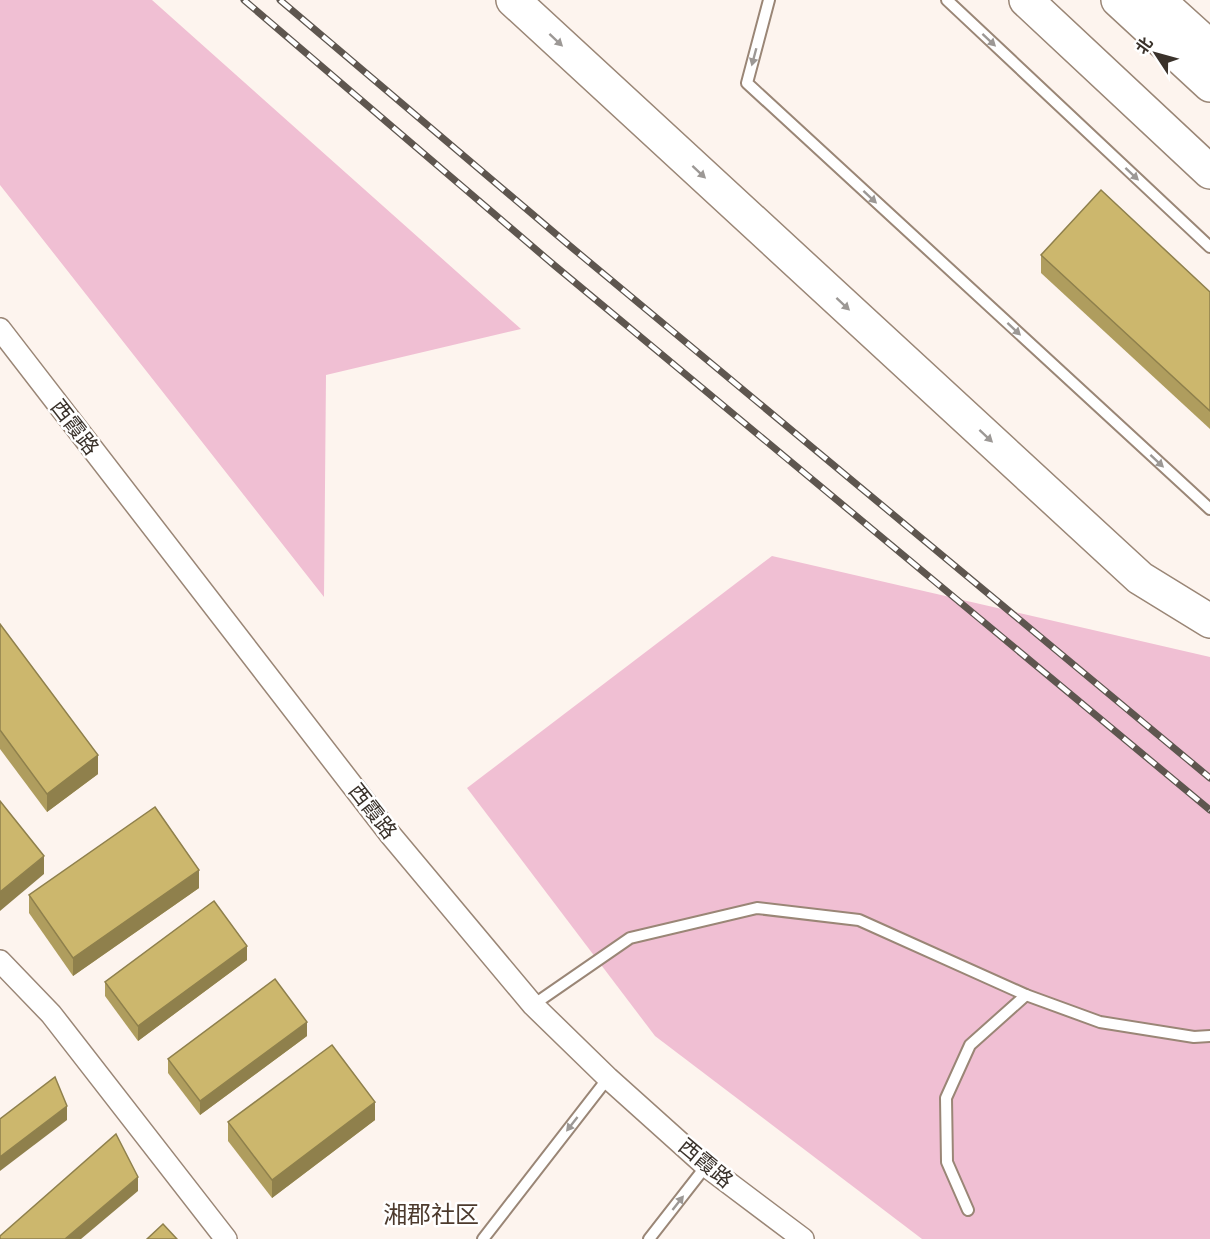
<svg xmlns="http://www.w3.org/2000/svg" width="1210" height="1239" viewBox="0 0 1210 1239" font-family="'Work Sans','Noto Sans SC',sans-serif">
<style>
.green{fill:#f0bfd3}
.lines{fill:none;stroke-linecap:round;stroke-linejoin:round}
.service-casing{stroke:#9a8676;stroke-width:14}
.minor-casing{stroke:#9a8676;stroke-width:24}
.motorway-casing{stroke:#9a8676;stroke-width:36}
.service{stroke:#fff;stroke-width:10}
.minor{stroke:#fff;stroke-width:21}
.motorway{stroke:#fff;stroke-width:33}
.rail-casing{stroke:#5e564f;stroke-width:7}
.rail{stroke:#fff;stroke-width:4.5;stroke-dasharray:14;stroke-linecap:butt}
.wall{fill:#af9d5e}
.shaded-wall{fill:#8f804c}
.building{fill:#ccb76d;stroke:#8f804c;stroke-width:1.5}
.oneway{fill:#9c9895}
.labels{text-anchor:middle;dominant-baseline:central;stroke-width:5;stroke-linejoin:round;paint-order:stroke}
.street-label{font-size:21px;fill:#3a322b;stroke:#fff}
.quarter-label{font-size:24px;fill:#4c3a2d;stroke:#fff}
</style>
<rect width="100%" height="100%" fill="#fdf4ee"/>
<!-- green -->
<g class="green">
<polygon points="0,0 152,0 521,329 326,375 324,597 0,185"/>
<polygon points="772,556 1210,657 1210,1239 922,1239 655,1036 467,788"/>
</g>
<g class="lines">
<!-- service casing -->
<g class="service-casing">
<g id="service">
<polyline points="769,0 747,83 1210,509"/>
<polyline points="947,0 1210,247"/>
<polyline points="533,1005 630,938 757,908 859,920 1026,995 1100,1022 1194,1037 1210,1036"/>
<polyline points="968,1210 947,1162 946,1098 970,1045 1026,995"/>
<polyline points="483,1239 608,1078"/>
<polyline points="649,1239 706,1166"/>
</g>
</g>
<!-- minor casing -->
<g class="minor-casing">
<g id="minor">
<polyline points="0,329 389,833 533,1005 608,1078 706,1166 803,1239"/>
<polyline points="0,961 51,1014 226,1239"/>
</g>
</g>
<!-- motorway casing -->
<g class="motorway-casing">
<g id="motorway">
<polyline points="513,0 1140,578 1210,621"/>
<polyline points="1026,0 1210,172"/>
<polyline points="1118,0 1210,85"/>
<polyline points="1158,0 1210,47"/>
</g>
</g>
<!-- service -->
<use href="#service" class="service"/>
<!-- minor -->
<use href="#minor" class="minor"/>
<!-- motorway -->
<use href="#motorway" class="motorway"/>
<!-- rail casing -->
<g class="rail-casing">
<g id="rail">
<polyline points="244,0 554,265 1210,810"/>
<polyline points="280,0 570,246 1210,778"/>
</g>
</g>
<!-- rail -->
<use href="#rail" class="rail"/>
</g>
<!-- wall -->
<g class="wall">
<polygon points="1041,255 1210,292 1210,429 1041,273"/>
<polygon points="0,624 98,774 47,812 0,749"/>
<polygon points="199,888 73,976 29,913 29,895"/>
<polygon points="247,960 138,1041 105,996 105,982"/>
<polygon points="307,1036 200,1115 168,1073 168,1059"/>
<polygon points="375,1120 272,1198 228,1141 228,1122"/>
</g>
<!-- shaded-wall -->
<g class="shaded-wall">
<polygon points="98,755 98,774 47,812 47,794"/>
<polygon points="44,856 44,874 0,911 0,892"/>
<polygon points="199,870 199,888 73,976 73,958"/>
<polygon points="247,946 247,960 138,1041 138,1026"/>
<polygon points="307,1022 307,1036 200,1115 200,1101"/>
<polygon points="375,1102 375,1120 272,1198 272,1180"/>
<polygon points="67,1106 67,1120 0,1171 0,1157"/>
<polygon points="138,1177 138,1191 81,1239 65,1239"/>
</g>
<!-- building -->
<g class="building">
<polygon points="1101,190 1210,292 1210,411 1041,255"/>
<polygon points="0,624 98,755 47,794 0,730"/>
<polygon points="0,801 44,856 0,892"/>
<polygon points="155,807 199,870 73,958 29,895"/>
<polygon points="214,901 247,946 138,1026 105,982"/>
<polygon points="275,979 307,1022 200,1101 168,1059"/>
<polygon points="332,1045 375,1102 272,1180 228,1122"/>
<polygon points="55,1077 67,1106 0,1157 0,1119"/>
<polygon points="116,1134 138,1177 65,1239 0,1239 0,1236"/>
<polygon points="163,1224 177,1239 147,1239"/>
</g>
<!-- one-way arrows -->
<defs><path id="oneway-solid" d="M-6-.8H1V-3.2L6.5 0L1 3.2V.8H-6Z" transform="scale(1.5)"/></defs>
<g class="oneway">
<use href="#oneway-solid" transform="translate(556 40) rotate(43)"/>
<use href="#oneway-solid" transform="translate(989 40) rotate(43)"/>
<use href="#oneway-solid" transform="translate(754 57) rotate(105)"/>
<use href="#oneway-solid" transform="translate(699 172) rotate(43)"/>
<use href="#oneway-solid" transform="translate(1132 174) rotate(43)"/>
<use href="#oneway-solid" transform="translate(870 197) rotate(43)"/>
<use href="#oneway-solid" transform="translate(843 304) rotate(43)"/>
<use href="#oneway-solid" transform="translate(1014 329) rotate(43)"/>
<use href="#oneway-solid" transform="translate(986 436) rotate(43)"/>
<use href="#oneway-solid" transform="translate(1157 461) rotate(43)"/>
<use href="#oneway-solid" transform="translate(572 1124) rotate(128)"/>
<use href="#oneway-solid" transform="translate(678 1203) rotate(-52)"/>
</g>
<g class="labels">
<!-- street labels -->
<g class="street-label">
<text transform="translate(75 427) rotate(52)">西霞路</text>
<text transform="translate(373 811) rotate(52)">西霞路</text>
<text transform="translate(706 1163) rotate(40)">西霞路</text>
</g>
<!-- quarter labels -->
<g class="quarter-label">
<text x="431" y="1215">湘郡社区</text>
</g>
</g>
<!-- north arrow -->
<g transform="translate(1156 54) rotate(306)" stroke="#ffffff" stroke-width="4.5" paint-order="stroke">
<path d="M0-4.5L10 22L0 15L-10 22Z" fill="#3a322b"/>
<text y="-9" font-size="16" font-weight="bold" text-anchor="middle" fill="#3a322b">北</text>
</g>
</svg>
